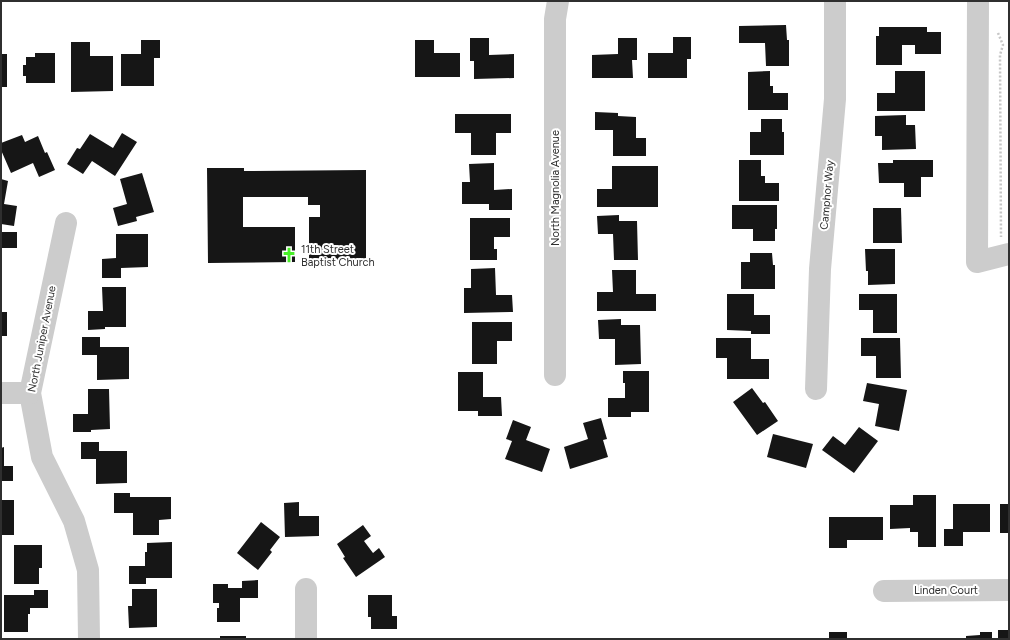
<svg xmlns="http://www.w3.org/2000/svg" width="1010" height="640" viewBox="0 0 1010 640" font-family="Figtree,sans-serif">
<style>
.building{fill:#161616}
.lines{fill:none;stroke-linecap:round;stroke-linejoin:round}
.path{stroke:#c6c6c6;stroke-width:2.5;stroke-dasharray:2 2;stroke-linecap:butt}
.minor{stroke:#ccc;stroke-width:22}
.labels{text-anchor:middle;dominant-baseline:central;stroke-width:4;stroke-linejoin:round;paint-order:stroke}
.street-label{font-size:11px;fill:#2f2f2f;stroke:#fff}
.poi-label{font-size:11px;fill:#2f2f2f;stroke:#fff;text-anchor:start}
</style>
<rect width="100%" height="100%" fill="#fff"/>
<!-- building -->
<g class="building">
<polygon points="786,25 787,40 789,40 789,66 766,66 765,43 739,43 739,26"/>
<polygon points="879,27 927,27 927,32 941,32 941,54 915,54 915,45 902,45 902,65 876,65 876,36 879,36"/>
<polygon points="673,37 691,37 691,59 687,59 687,78 648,78 648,53 673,53"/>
<polygon points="470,38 489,38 489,55 514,54 514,78 474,79 474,61 470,61"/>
<polygon points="618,38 637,38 637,60 632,60 633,78 592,78 592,55 618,54"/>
<polygon points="141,40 160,40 160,58 154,58 154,86 121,86 121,54 141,54"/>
<polygon points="415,40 434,40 434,53 460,53 460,77 415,77"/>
<polygon points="71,42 90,42 90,56 113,56 113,91 71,92"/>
<polygon points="35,53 55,53 55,83 26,83 26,76 23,76 23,65 26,65 26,57 35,57"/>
<rect x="1" y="54" width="6" height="33"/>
<polygon points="770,71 770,86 773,86 773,93 788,93 788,110 748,110 748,72"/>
<polygon points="895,71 925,71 925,111 877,111 877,93 895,93"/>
<polygon points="595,112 618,113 618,116 636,117 636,138 646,138 646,156 613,156 613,130 595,130"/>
<polygon points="455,114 511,114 511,133 496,133 496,155 471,155 471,133 455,133"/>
<polygon points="906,115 906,125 915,125 916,149 882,150 882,136 875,136 875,116"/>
<polygon points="761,119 782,119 782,132 784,132 784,155 750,155 750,132 761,132"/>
<polygon points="122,133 137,142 115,176 92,161 83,174 67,164 77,148 80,149 90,134 113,148"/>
<polygon points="22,135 25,142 38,136 45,153 47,152 55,170 39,177 33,163 11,173 1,150 1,143"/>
<polygon points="739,160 761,160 761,176 765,176 765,183 779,183 779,201 739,201"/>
<polygon points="893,160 933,160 933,177 921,177 921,197 904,197 904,183 879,183 878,163 893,163"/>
<polygon points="494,163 494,190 512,189 512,210 489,210 489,204 462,204 462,182 470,182 469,164"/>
<polygon points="612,166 658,166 658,207 597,207 597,189 612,189"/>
<polygon points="207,168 244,168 244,171 366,170 366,260 309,260 309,217 320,217 320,205 308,205 308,197 243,197 243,227 295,227 295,262 208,263"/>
<polygon points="142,173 154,212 136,217 137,221 118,226 113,208 127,204 120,179"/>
<polygon points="1,179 8,181 4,204 17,206 14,226 1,224"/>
<polygon points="732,205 777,205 777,229 775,229 775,241 753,241 753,229 732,229"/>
<polygon points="873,208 901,208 902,243 873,243"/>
<polygon points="619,215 619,221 637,221 638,260 614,260 613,234 598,234 597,216"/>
<polygon points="470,218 510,218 510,237 494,237 494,249 497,249 497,260 470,260"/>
<rect x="1" y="232" width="16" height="16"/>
<polygon points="116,234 148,234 148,267 121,268 121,278 102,278 102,259 116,258"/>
<polygon points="865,249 895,249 895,284 868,285 868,271 866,271"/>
<polygon points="750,253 772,253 773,265 775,265 775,289 741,289 741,262 750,262"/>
<polygon points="495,268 496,295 512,295 513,312 464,313 464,288 471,288 471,269"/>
<polygon points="612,270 636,270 636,294 656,294 656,311 597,311 597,292 613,292"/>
<polygon points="102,287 126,287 126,327 105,327 105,329 88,330 88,311 103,311"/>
<polygon points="727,294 754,294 754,315 770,315 770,334 751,334 751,331 727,330"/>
<polygon points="859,294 897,294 897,333 873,333 873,310 859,310"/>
<rect x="1" y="312" width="6" height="24"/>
<polygon points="621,319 621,325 640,325 641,364 615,365 615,339 599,339 598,320"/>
<polygon points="472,322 512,322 512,341 497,341 497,364 472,364"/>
<polygon points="82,337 100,337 100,347 129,347 129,379 97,380 97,355 82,355"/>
<polygon points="716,338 751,338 751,359 769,359 769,379 727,379 727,358 716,358"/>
<polygon points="861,338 900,338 901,378 876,378 876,356 861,356"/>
<polygon points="623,371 649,371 649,412 631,412 631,417 608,417 608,398 625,398 625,383 623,383"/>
<polygon points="458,372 483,372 483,397 501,397 502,416 478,416 478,411 458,411"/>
<polygon points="867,383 907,390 899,431 875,426 879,404 863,401"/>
<polygon points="752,388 763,403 765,402 778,421 757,435 733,402"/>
<polygon points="88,389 109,389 110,429 91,430 91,432 73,432 73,414 88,414"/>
<polygon points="601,418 607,439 603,440 608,457 570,469 564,447 588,439 583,423"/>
<polygon points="513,420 531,427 526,440 550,449 542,472 505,459 512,441 506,439"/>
<polygon points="859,427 878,441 854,473 822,450 833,436 845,445"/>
<polygon points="773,434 813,444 806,468 767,457"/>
<polygon points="81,442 99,442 99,451 127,451 127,483 96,484 96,459 81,459"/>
<polygon points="4,447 4,466 13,466 13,481 1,481 1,448"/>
<polygon points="114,493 130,493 130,497 171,497 171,519 159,520 159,535 133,535 133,513 114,513"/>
<polygon points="913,495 936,495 936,547 918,547 918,532 910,532 910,528 890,529 890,505 913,505"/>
<rect x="1" y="500" width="13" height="35"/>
<polygon points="299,502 299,516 319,516 319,536 285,537 284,503"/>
<polygon points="953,504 990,504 990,532 963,532 963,546 944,546 944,529 953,529"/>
<rect x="1000" y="504" width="9" height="29"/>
<polygon points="829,517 883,517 883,540 847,540 847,548 829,548"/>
<polygon points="261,522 280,537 270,550 272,552 258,570 237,553"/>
<polygon points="363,525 371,536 364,541 373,553 379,548 385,557 356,577 343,558 345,557 337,544"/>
<polygon points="172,542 172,578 146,578 146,584 129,584 129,566 145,566 145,552 147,552 147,543"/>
<polygon points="14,545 42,545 42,568 39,568 39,584 14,584"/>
<polygon points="258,580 258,598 240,598 240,622 217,622 217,608 219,608 219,603 213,603 213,584 228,584 228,588 242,588 242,581"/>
<polygon points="132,589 157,589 157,627 129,628 128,606 132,606"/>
<polygon points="34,590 48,590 48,608 30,608 30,614 28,614 28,632 4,632 4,595 34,595"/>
<polygon points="368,595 392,595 392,616 397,616 397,629 371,629 371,617 368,617"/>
<rect x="998" y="630" width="11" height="9"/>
<rect x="829" y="632" width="18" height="7"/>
<polygon points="980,632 992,632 992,639 966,639 966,636 980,635"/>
<rect x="220" y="636" width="26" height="3"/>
</g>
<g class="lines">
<!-- path -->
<polyline class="path" points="998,33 1003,45 1000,55 1001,237"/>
<!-- minor -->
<g class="minor">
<polyline points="978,1 977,262 1009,254"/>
<polyline points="66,223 30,393 42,457 74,521 88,570 89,639"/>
<polyline points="555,375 555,19 558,1"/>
<polyline points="816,389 820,269 835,99 835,1"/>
<polyline points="1,393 30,393"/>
<polyline points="306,589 306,639"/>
<polyline points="884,591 1009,590"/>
</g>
</g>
<!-- icons -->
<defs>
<g id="church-bare" transform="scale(1.2)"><path d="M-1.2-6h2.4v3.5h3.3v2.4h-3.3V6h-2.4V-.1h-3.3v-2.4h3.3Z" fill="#48ef28" stroke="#fff" stroke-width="2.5" paint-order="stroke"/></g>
</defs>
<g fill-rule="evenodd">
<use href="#church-bare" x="289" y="255"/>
</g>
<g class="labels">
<!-- street labels -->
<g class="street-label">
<text transform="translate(555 188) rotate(-90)">North Magnolia Avenue</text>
<text transform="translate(827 195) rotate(-85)">Camphor Way</text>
<text transform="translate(42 339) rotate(-79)">North Juniper Avenue</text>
<text x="946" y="590">Linden Court</text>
</g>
<!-- poi labels -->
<g class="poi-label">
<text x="301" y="249">11th Street<tspan x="301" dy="13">Baptist Church</tspan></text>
</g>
</g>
<!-- border -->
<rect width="1010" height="640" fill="none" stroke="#2f2f2f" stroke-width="4"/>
</svg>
